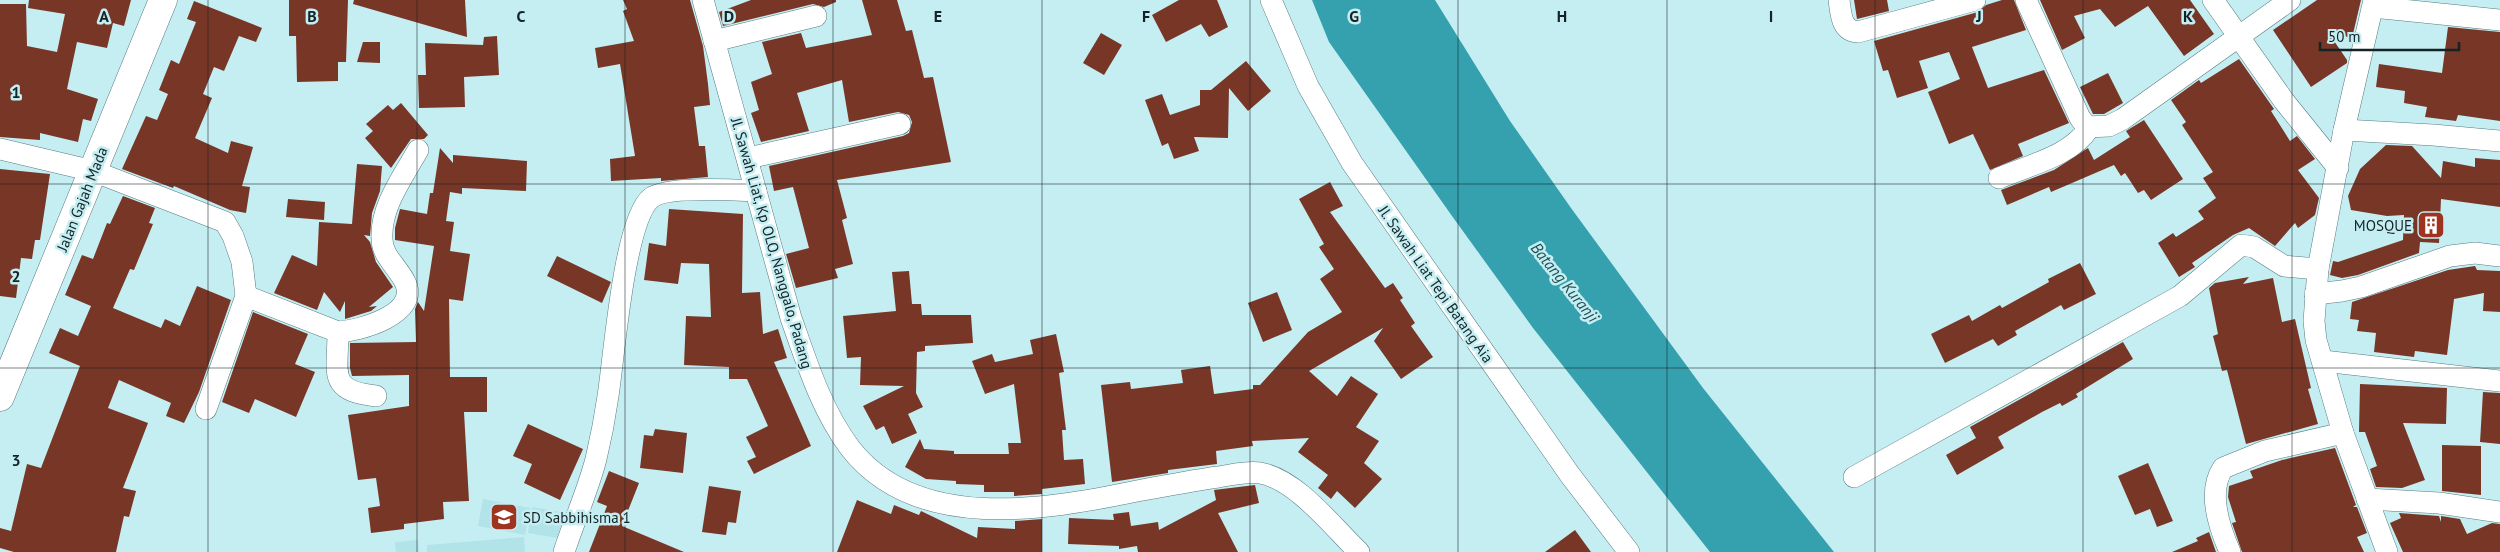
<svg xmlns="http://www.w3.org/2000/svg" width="2500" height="552" viewBox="0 0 2500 552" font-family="'PT Sans',sans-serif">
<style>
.built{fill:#b1e3e9}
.water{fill:#35a1ae}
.building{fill:#783627}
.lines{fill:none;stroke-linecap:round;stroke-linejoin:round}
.minor-casing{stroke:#577c81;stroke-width:22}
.major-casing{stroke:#577c81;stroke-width:29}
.minor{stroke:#fff;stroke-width:21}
.major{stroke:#fff;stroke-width:28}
.grid{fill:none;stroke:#142325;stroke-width:1;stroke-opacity:0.55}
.labels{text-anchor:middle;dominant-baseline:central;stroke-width:5;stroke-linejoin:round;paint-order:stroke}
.street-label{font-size:15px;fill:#142325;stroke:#c5eef3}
.poi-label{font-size:15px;fill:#142325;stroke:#c5eef3;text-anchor:end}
.water-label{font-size:16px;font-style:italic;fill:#1f4e53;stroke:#c5eef3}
.grid-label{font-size:16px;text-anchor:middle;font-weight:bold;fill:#142325;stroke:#c5eef3;stroke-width:5;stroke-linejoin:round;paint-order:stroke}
</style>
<rect width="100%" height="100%" fill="#c5eef3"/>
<!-- built -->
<g class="built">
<polygon points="483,499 530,508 525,535 478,526"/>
<polygon points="532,507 567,513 563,539 528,533"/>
<polygon points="524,537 525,552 427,552 427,545"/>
<polygon points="418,540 419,552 396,552 395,542"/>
</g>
<!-- water -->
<polygon class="water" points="1312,0 1435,0 1510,121 1571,208 1703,388 1834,552 1710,552 1533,328 1452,216 1329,42"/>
<!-- building -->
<g class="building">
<polygon points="29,0 131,0 124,26 113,23 107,48 77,42 67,89 98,99 91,121 83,119 78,142 40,133 40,140 0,137 0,4 26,4 27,46 57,52 65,14 28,8"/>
<polygon points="289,0 348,0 346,62 338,62 338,81 297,82 296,36 289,36"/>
<polygon points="354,0 465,0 467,37 353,4"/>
<polygon points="623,0 690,0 703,46 708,84 710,105 694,107 699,146 705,146 708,177 661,181 661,178 611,181 610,159 635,156 620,64 598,68 595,48 634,41 623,11 627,9"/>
<polygon points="751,0 836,0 836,2 824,7 813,4 723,26 719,12"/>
<polygon points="862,0 897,0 906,31 912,30 924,78 933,77 951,162 837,180 847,218 842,220 853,264 835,269 838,278 796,288 786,254 809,248 793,187 774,191 769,166 903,136 909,133 912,122 909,115 898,112 849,122 842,80 797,93 809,131 761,142 751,113 759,110 751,82 772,74 762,42 801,33 806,48 872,35"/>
<polygon points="1179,0 1217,0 1228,27 1209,37 1201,24 1166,42 1152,15"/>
<polygon points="1854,0 1887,0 1889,11 1857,19"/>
<polygon points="2002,0 2014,0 2026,30 1972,47 1988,88 2044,70 2069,123 2018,144 2023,156 1990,170 1973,134 1949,144 1928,92 1960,79 1949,52 1919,61 1928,88 1897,98 1888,70 1883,71 1874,41 1978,12 1986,5"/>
<polygon points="2040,0 2190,0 2214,34 2184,56 2148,6 2115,27 2100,9 2074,16 2085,38 2062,50"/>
<polygon points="2317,0 2361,0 2352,38 2328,32 2347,60 2347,63 2311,87 2273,30"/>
<polygon points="194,1 262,28 256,42 239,36 224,71 214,67 203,94 212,98 195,138 228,153 231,141 253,147 242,186 250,187 246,213 230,210 174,186 173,188 122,169 146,116 157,120 168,94 159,90 171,60 179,64 196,22 187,19"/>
<polygon points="2448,27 2500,32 2500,121 2458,115 2456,121 2425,117 2427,107 2404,103 2405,91 2376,87 2379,64 2442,73"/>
<polygon points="1101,33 1122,45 1104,75 1083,63"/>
<polygon points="497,36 499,75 464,77 465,107 419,108 418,75 426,75 425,43 483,45 484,37"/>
<polygon points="363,42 380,42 380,63 357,62"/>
<polygon points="2239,59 2274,109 2271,111 2290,141 2297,136 2315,159 2298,170 2319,198 2315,215 2298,228 2295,223 2275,246 2249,228 2233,235 2192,263 2195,267 2179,277 2158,243 2173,233 2176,237 2204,219 2198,211 2216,198 2203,178 2213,172 2182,125 2186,122 2171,100 2199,80 2201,83"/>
<polygon points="1246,61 1271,91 1248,111 1229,88 1228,138 1194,137 1199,151 1174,159 1168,143 1162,146 1145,100 1162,94 1170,115 1200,105 1200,90 1211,90"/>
<polygon points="2108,73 2123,103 2104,114 2093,114 2080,87"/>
<polygon points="401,103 428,135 424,139 411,139 391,168 365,138 373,131 366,124 388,105 393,110"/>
<polygon points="2144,120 2183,179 2151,200 2144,190 2138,193 2125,173 2121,176 2114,165 2051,192 2049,187 2007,205 2001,190 2054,170 2088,148 2094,160 2130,137 2126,131"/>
<polygon points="2386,145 2412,146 2441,178 2443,161 2475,167 2475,158 2500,160 2500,207 2441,199 2439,243 2420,242 2419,253 2358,275 2342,278 2330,275 2333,261 2338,262 2403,240 2404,215 2387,216 2351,210 2348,196 2360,169"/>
<polygon points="440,148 453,163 453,155 527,161 526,191 462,188 462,194 450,192 446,221 454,222 450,251 470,254 463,301 449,299 450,377 487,377 487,412 464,412 469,501 443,502 444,519 404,524 404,529 371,533 368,508 380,506 376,478 358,480 348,415 409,406 409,375 352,376 350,368 350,343 416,342 415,309 418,302 424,311 434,246 395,240 395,228 400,209 427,214 430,193 433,193"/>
<polygon points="357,164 382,166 380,191 372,213 370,236 364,235 370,242 376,262 393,287 369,307 377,306 371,311 345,319 345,301 340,312 324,292 317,310 274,293 292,255 317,266 319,222 352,224"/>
<polygon points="0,169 50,174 40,240 35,240 32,259 21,258 16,298 0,296"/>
<polygon points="1330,182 1343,206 1330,212 1385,288 1393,283 1403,298 1400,300 1415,323 1411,326 1433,357 1401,379 1374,341 1383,328 1309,371 1337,396 1351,376 1378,394 1356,427 1379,441 1364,463 1382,479 1355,508 1337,491 1331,499 1318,488 1328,475 1298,452 1309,438 1252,441 1253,446 1216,451 1217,464 1168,470 1168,473 1112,482 1101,385 1130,382 1131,389 1183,383 1181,370 1210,366 1214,394 1253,389 1253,385 1260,385 1308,332 1342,312 1320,279 1334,269 1319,247 1324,244 1299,199"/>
<polygon points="123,196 155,208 149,223 153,224 134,270 130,269 113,308 161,328 165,319 180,326 197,286 231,300 199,392 184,423 166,416 171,403 119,380 108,408 148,423 123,488 136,491 129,517 124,516 116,552 14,552 0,548 0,528 11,531 27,464 41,468 80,366 49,353 60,328 78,336 91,306 65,295 82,255 93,259 107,223 110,224"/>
<polygon points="288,199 325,202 324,220 286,217"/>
<polygon points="669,209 743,214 742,293 760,292 763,334 778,329 787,358 774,362 811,446 754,474 747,461 756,457 746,437 768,426 747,379 729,379 729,367 684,365 686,316 711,317 709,264 681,263 678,284 644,280 649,243 666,246"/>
<polygon points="557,256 611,282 602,303 547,276"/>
<polygon points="2080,263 2096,294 2064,310 2061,305 2015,331 2017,335 1998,346 1993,339 1945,363 1931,334 1969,315 1972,321 2000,305 2002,308 2049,282 2048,279"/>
<polygon points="2475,266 2477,270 2500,271 2500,312 2483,311 2484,293 2454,299 2447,355 2415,351 2414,357 2374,352 2376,333 2357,331 2359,320 2350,319 2352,302 2448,270"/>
<polygon points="909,271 912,304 921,304 922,315 971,315 973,343 925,346 925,351 917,352 916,393 923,407 908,414 917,433 892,444 884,426 876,430 863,406 904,386 860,385 861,357 847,358 843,316 896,311 892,272"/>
<polygon points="2249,277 2243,284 2273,278 2282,322 2295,319 2311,388 2308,389 2318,424 2246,444 2227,370 2222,371 2213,336 2218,334 2209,288 2215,283"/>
<polygon points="1277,292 1292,330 1263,342 1248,303"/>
<polygon points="253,312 308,334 295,364 315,372 296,417 255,399 249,413 222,402"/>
<polygon points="1056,334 1064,372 1059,373 1066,430 1062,430 1064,460 1083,459 1085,484 1042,489 1042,494 1014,496 1014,492 984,492 984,485 956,484 956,481 926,479 905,467 920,439 924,449 954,451 954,454 1009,454 1008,443 1021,443 1014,384 985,394 972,361 992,354 995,362 1033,354 1030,340"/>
<polygon points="2123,342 2133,359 2076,394 2078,397 2062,406 2060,403 2042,412 1998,437 2004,448 1957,475 1946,455 1976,438 1970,427"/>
<polygon points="2360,384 2447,388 2446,424 2403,423 2425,480 2402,488 2376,487 2370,469 2377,466 2365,432 2359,432"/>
<polygon points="2483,392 2500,393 2500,444 2480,442"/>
<polygon points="528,424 583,449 560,500 524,483 532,464 513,456"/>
<polygon points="655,429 687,433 683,473 640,468 644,435 653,436"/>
<polygon points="2442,445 2481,446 2481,495 2442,491"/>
<polygon points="2335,448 2356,505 2353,507 2357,507 2367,533 2357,537 2364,552 2242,552 2232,523 2236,522 2228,497 2229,486 2253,478 2250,471 2282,460"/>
<polygon points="2148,463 2173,521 2157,527 2150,509 2135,515 2118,476"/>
<polygon points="609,471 639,483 622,526 684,552 589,552 607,506 597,502"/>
<polygon points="1255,485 1259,503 1218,513 1238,552 1138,552 1137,546 1119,549 1119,546 1068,544 1069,518 1114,520 1113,514 1129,512 1131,526 1158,522 1159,530 1216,500 1214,490"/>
<polygon points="709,486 741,491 736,523 728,522 726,535 702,532"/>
<polygon points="857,500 891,514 894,505 919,515 921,511 977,538 978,527 1015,529 1015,521 1042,519 1042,552 837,552"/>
<polygon points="2399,513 2439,516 2441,522 2441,516 2460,519 2467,534 2492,523 2500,524 2500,552 2403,552 2390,523 2401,518"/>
<polygon points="1575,530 1591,552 1545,552"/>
<polygon points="2209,532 2216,552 2172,552 2198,541 2196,538"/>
</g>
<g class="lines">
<!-- minor casing -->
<g class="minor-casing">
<g id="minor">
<path d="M 703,0 L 791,318 C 807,363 821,409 850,448 C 916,533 1045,510 1137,491 C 1164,486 1191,481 1218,477 C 1232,475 1246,471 1260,473 C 1296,479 1333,527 1359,552"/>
<polyline points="1271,0 1308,86 1352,163 1570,475 1629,552"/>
<path d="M 1839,0 C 1841,14 1841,31 1858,32 L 1975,0"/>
<polyline points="2026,0 2080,118 2087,127 2109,126 2123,119 2290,0"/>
<polyline points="2213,0 2284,101 2338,168"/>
<polyline points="2374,0 2344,130 2318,269 2314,321 2316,340 2343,433 2387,552"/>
<polyline points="2373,7 2500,20"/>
<polyline points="714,41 816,16"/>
<polyline points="2344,130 2433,135 2500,141"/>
<polyline points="0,149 93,171 225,222 233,236 242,262 246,296 206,409"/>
<polyline points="748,158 900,124"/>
<path d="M 1999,178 C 2029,165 2071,156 2089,128"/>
<polyline points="2315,294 2342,291 2361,287 2450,256 2475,253 2500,256"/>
<path d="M 246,296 L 338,332 C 338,373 327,391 376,396"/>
<path d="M 338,332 C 359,331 421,314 405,282 C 398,267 382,256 382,239 C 380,207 403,177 418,150"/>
<polyline points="2323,361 2500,381"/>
<polyline points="1854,477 2180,296 2241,245 2254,247 2284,266 2318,269"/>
<polyline points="2367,499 2439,503 2500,512"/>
<path d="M 564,552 C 574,521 588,490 596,459 C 601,438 605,417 608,396 C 614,358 624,220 651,198 C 666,186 735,190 756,191"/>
<path d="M 2230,552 C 2219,527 2207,492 2223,468 L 2265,451 L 2343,433"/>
</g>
</g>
<!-- major casing -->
<g class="major-casing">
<polyline id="major" points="0,397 163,0"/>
</g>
<!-- minor -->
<use href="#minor" class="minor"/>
<!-- major -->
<use href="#major" class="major"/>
</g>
<!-- grid -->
<path class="grid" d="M 208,0 L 208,552M 417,0 L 417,552M 625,0 L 625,552M 833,0 L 833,552M 1042,0 L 1042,552M 1250,0 L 1250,552M 1458,0 L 1458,552M 1667,0 L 1667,552M 1875,0 L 1875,552M 2083,0 L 2083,552M 2292,0 L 2292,552M 0,184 L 2500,184M 0,368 L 2500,368"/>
<!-- icons -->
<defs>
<g id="building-square" transform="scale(1.4375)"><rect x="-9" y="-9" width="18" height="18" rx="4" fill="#9e341f" stroke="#c5eef3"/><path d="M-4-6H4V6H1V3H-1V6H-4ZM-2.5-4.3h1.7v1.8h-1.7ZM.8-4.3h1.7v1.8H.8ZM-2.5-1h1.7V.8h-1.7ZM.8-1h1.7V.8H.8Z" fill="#fff"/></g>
<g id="school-square" transform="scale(1.4375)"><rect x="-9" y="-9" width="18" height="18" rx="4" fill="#9e341f" stroke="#c5eef3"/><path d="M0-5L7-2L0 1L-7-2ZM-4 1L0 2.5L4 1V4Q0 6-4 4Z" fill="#fff"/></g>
</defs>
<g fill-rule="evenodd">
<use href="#building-square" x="2431" y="225"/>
<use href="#school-square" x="504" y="517"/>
</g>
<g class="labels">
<!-- street labels -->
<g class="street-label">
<text transform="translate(82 199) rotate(-68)">Jalan Gajah Mada</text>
<text transform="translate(772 243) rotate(74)">Jl. Sawah Liat, Kp OLO, Nanggalo, Padang</text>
<text transform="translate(1436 284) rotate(55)">Jl. Sawah Liat Tepi Batang Aia</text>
</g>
<!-- poi labels -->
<g class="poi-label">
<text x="2412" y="225">MOSQUE</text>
<text x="523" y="517" text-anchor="start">SD Sabbihisma 1</text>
</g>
<!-- water labels -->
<g class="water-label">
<text transform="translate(1565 282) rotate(51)">Batang Kuranji</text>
</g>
</g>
<g class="grid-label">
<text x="104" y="22">A</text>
<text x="312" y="22">B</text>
<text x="521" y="22">C</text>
<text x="729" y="22">D</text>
<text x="938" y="22">E</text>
<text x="1146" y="22">F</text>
<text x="1354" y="22">G</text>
<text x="1562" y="22">H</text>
<text x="1771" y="22">I</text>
<text x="1979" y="22">J</text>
<text x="2188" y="22">K</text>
<text x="16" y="98">1</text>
<text x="16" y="282">2</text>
<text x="16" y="466">3</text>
</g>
<!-- scale -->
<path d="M2320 42v8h139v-8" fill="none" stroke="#142325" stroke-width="2.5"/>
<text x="2328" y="42" font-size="15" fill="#142325" stroke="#c5eef3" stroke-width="4" paint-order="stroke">50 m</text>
</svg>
